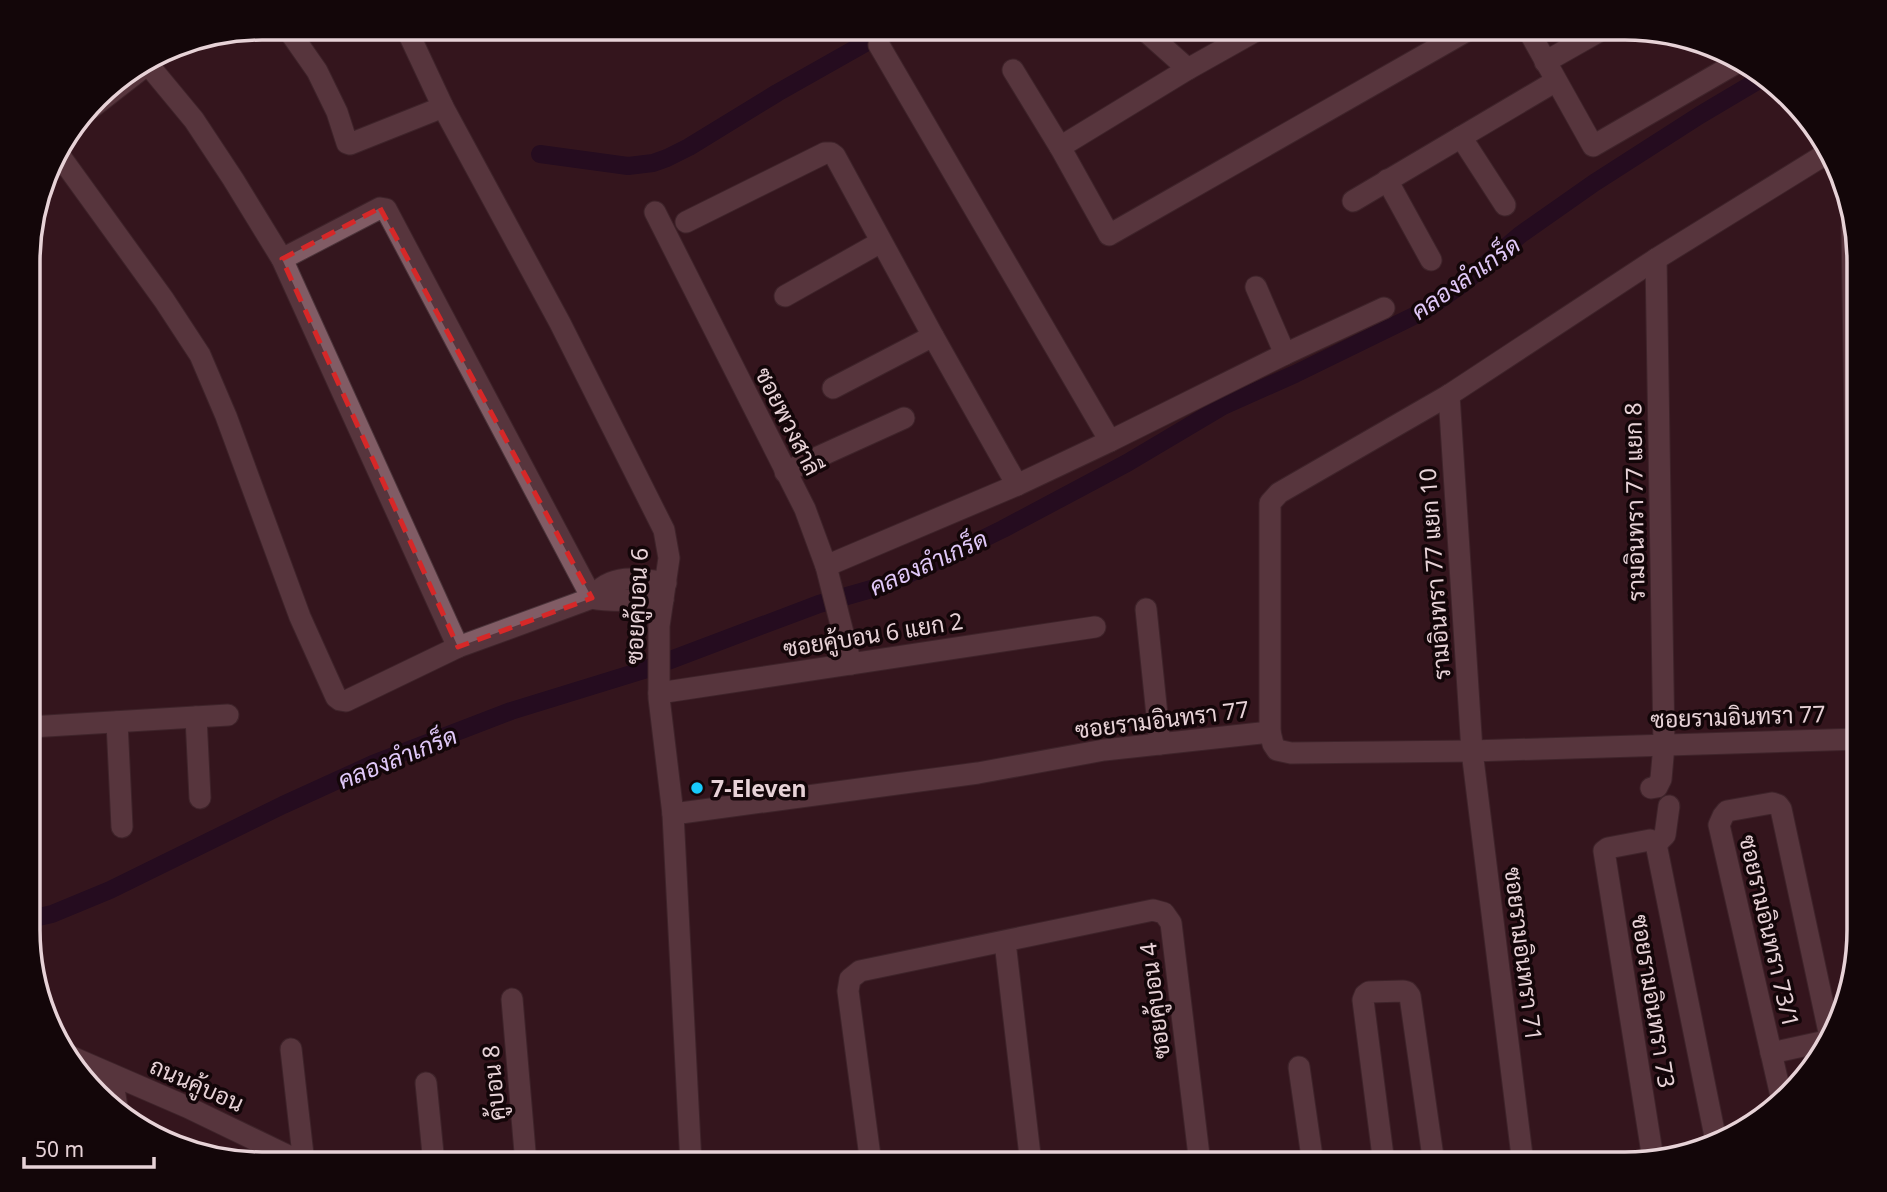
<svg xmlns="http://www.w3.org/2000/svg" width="1887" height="1192" viewBox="0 0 1887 1192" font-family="'Noto Sans',Sarabun,sans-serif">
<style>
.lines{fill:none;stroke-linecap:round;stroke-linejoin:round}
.canal{stroke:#120022;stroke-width:18}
.street-casing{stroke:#4b343a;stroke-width:23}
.secondary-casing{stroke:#4b343a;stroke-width:23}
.street{stroke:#815c65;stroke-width:21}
.secondary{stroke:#815c65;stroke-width:21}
.marked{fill:none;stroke:#d62828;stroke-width:5;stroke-dasharray:14 9;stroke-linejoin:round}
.poi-dot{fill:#18cafc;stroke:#130609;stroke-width:2.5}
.labels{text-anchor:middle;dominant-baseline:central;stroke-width:7;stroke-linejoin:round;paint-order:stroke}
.street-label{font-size:23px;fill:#e7d2d7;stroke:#130609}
.poi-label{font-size:23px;font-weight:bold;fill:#e7d2d7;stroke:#130609;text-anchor:start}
.water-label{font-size:24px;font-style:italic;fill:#e0c8f8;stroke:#130609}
.rim{fill:none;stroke:#e7d2d7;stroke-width:3.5}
</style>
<rect width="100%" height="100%" fill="#34161e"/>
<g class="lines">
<!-- canal -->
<g class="canal">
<polyline points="540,154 628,166 653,163 667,158 689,147 777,93 892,28"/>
<polyline points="30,919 52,914 110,890 283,805 373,764 511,711 644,670 819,604 882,586 950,555 1003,529 1127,463 1223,406 1295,374 1422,312 1465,282 1520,235 1594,183 1700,115 1764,77"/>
</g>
<!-- street casing -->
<g class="street-casing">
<g id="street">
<polyline points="287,28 317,71 337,112 347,143 350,144 443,107"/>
<polyline points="406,28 443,107 560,323 664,530 669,558 659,626 659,698 673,814 691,1164"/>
<polyline points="1142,28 1188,69"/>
<polyline points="1527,28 1593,146 1740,61"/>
<polyline points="146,62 194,120 233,179 282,259 458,647"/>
<polyline points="1545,62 1605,28"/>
<polyline points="1013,70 1060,147 1109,235 1472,28"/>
<polyline points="90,109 148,64"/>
<polyline points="1461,137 1505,205"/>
<polyline points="1060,147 1188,69 1261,28"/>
<path d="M 57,152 L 164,300 L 200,355 L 226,416 L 300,617 L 336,697 L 340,700 L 346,701 L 458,647 L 592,598 C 610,573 638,578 666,583"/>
<polyline points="1387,180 1431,260"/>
<polyline points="1353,201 1556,81"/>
<polyline points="655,212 805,509 826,566 851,664"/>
<polyline points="686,222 825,153 831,153 835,156 933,336 1017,485"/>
<polyline points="1852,227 1858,608"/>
<path d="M 282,259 L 380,208 L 386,209 L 592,598 C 613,603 640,599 663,600"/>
<polyline points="1256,287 1285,354"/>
<polyline points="785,296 881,242"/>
<polyline points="833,388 933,336"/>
<polyline points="1449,395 1472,751 1523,1164"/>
<polyline points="1110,441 1285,354 1384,308"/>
<polyline points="785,472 904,418"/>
<polyline points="826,566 1017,485 1110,441 879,45"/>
<polyline points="1146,609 1160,744"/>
<polyline points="659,693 1095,627"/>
<polyline points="196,717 200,798"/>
<polyline points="117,722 122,827"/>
<polyline points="30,727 228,715"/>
<polyline points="1270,732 1270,503 1279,493 1449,395 1656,259 1829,152"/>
<polyline points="1651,788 1657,787 1661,779 1664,745 1656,259"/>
<polyline points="673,814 978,773 1104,750 1270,732 1273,744 1277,750 1291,753 1472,751 1859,739"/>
<polyline points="1656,844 1716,1141"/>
<polyline points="1656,844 1665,835 1669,806"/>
<polyline points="1005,942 1031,1164"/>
<polyline points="512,999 526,1164"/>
<polyline points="291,1049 304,1164"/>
<polyline points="1771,1053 1826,1041"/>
<polyline points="1299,1067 1313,1164"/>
<polyline points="112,1075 117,1108"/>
<polyline points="426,1083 434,1164"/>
<polyline points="1781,1096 1719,825 1723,816 1727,811 1772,803 1778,805 1781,809 1829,1032"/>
<polyline points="1653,1159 1604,851 1608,848 1650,840 1656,844"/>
<polyline points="871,1164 848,991 850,979 860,971 1153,910 1164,913 1171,923 1200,1164"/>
<polyline points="1384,1164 1363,1000 1365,995 1369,992 1403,991 1407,992 1410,996 1434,1164"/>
</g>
</g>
<!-- secondary casing -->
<g class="secondary-casing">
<polyline id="secondary" points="67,1055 187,1107 305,1164"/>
</g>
<!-- street -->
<use href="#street" class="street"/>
<!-- secondary -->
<use href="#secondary" class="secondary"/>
</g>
<!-- marked area -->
<path d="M0 0H1887V1192H0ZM 380,208 L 592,598 L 458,647 L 282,259 Z" fill="#34161e" fill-opacity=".55" fill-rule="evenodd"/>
<path class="marked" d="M 380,208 L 592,598 L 458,647 L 282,259 Z"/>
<!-- markers -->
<circle class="poi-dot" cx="697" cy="788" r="7"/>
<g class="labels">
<!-- street labels -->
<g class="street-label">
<text transform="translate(789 421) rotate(63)">ซอยพวงสาลี</text>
<text transform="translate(1634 502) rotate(-91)">รามอินทรา 77 แยก 8</text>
<text transform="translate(1434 574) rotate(-94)">รามอินทรา 77 แยก 10</text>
<text transform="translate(636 606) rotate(-87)">ซอยคู้บอน 6</text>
<text transform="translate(873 634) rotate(-9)">ซอยคู้บอน 6 แยก 2</text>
<text transform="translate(1738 716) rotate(-2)">ซอยรามอินทรา 77</text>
<text transform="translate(1162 719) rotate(-7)">ซอยรามอินทรา 77</text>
<text transform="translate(1770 931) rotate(77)">ซอยรามอินทรา 73/1</text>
<text transform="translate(1524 954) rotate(83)">ซอยรามอินทรา 71</text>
<text transform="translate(1154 1001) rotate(-97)">ซอยคู้บอน 4</text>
<text transform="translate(1654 1001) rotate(81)">ซอยรามอินทรา 73</text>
<text transform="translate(493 1083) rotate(-95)">คู้บอน 8</text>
<text transform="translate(197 1084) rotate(24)">ถนนคู้บอน</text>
</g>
<!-- poi labels -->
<g class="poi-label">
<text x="711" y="788">7-Eleven</text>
</g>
<!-- water labels -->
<g class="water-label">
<text transform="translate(1465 277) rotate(-35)">คลองลำเกร็ด</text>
<text transform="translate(928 562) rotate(-24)">คลองลำเกร็ด</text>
<text transform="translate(397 757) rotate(-22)">คลองลำเกร็ด</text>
</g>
</g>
<!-- crop -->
<path d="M0 0H1887V1192H0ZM262 40H1625A222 222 0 0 1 1847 262V930A222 222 0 0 1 1625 1152H262A222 222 0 0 1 40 930V262A222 222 0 0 1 262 40Z" fill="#130609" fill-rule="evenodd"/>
<path class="rim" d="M262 40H1625A222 222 0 0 1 1847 262V930A222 222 0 0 1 1625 1152H262A222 222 0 0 1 40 930V262A222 222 0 0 1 262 40Z"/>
<!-- scale -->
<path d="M24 1157v10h130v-10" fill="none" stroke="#e7d2d7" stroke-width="3.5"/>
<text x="35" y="1157" font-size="21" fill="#e7d2d7" stroke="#130609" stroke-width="5" paint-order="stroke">50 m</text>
</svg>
